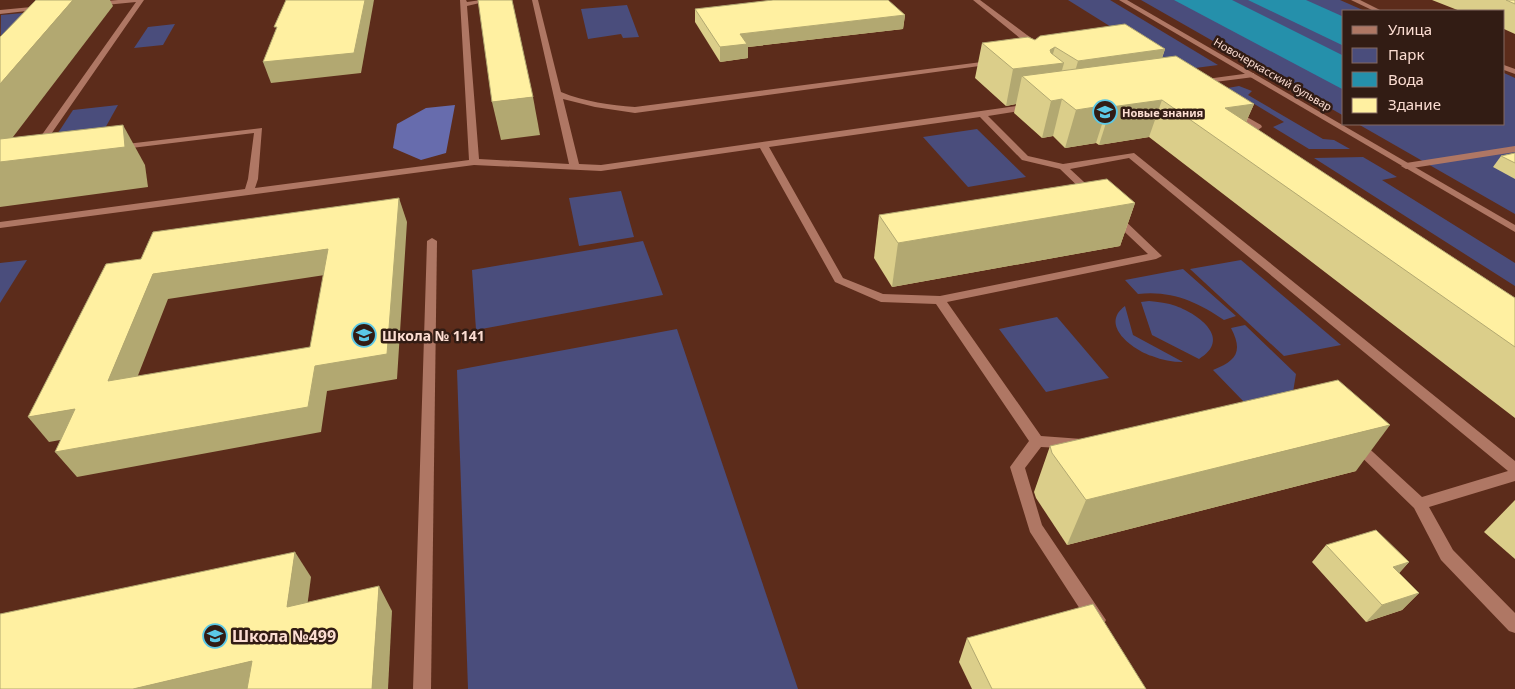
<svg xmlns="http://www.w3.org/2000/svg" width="1515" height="689" viewBox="0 0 1515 689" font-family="'Noto Sans',sans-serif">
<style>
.green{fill:#4a4d7c}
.forest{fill:#676cad}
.water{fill:#2590ab}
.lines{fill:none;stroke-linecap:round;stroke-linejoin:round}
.service{fill:#af7764;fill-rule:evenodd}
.minor{fill:#af7764;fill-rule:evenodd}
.tertiary{fill:#af7764;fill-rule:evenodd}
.wall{fill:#dbce8a}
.shaded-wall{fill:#b2a871}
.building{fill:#fff0a1;stroke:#b2a871;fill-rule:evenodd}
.labels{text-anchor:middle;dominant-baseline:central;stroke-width:5;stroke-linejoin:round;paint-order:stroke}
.far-street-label{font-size:11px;fill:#fcddd2;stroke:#321c14}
.far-poi-label{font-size:11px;font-weight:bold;fill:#fcddd2;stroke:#321c14;text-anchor:start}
.poi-label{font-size:14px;font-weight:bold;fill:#fcddd2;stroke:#321c14;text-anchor:start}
.near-poi-label{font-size:16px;font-weight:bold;fill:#fcddd2;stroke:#321c14;text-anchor:start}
</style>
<rect width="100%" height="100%" fill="#5c2c1b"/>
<!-- green -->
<g class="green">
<polygon points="1068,0 1110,0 1218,65 1180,70"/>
<polygon points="1141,0 1340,0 1365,11 1344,11 1344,116"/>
<polygon points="627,5 639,37 623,38 621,34 588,39 581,9"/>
<polygon points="56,10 0,77 1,15"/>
<polygon points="175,24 163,45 134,48 148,27"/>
<polygon points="1504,73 1515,78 1515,214 1358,124 1504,124"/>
<polygon points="1239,86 1252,91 1248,95 1323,139 1334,140 1350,149 1309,149 1273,127 1284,122 1233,91 1221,91 1222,89"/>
<polygon points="118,105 104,130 56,136 73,110"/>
<polygon points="977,129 1026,177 968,187 923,137"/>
<polygon points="1363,157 1397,177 1382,180 1515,263 1515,286 1314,158"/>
<polygon points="621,191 634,237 579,246 569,198"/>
<polygon points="643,241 663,295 476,330 472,270"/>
<polygon points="27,260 0,303 0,263"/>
<polygon points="1241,260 1341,345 1284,356 1190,269"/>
<path d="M 1183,269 L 1236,316 L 1224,320 C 1198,302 1171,290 1138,294 L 1125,280 Z"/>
<path d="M 1149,301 C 1158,302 1168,303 1176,306 C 1200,315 1232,339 1199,359 L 1152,335 L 1141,302 Z"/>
<path d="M 1125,306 L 1133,335 L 1183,362 C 1172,362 1162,360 1152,356 C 1133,350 1099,325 1125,306 Z"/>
<polygon points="1057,317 1109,378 1046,392 999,329"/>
<path d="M 1245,325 L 1296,374 L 1293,392 L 1245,403 L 1213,370 C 1237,361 1243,351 1231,328 Z"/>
<polygon points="677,329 798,689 468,689 457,370"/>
</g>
<!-- forest -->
<polygon class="forest" points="455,105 446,153 421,160 393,148 397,124 426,108"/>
<!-- water -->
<g class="water">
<polygon points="1174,0 1232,0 1344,56 1344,90"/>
<polygon points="1248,0 1306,0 1344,17 1344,46"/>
</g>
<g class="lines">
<!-- service -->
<g class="service">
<polygon points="118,0 144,0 40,150 34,150 34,146 136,2 95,6 92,4 95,2"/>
<path d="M 460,0 L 466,0 L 467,2 L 481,0 L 484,2 L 467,6 L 479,159 L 569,164 L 532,0 L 538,0 L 561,92 C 585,102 610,105 635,107 L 997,60 L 998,62 L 994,64 L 635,113 L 595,107 L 563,99 L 579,164 L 601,165 L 1030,104 L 1034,107 L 1033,109 L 988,116 L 1028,156 L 1063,164 L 1134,153 L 1515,461 L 1515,481 L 1429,507 L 1453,550 L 1515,613 L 1515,633 L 1509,631 L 1441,560 L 1414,508 L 1349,445 L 1351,441 L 1356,440 L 1361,441 L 1422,497 L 1508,471 L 1129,158 L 1070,169 L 1097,194 L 1096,196 L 1088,196 L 1060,169 L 1022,160 L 980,117 L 769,147 L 843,278 L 883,294 L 940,296 L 1148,254 L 1111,219 L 1110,217 L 1111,215 L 1119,215 L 1162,256 L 1156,259 L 947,302 L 1041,436 L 1082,439 L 1087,440 L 1089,444 L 1087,448 L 1082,449 L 1041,447 L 1025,468 L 1042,525 L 1106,620 L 1103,626 L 1097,628 L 1091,626 L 1030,532 L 1010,467 L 1029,441 L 936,304 L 881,302 L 835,282 L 760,148 L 601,171 L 474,165 L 0,228 L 0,222 L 245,189 L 248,179 L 254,133 L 115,150 L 113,148 L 118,145 L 262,128 L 258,179 L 255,188 L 469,160 Z"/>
<polygon points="973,0 980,0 1027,35 1044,46 1037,48 1021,39"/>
<polygon points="42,6 45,8 44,9 0,14 0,10"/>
<polygon points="1251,73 1254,73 1254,77 1199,84 1195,82 1199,80"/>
<polygon points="1233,109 1261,125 1262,127 1258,130 1255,129 1230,114 1230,110"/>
<polygon points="1515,146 1515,152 1406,169 1401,166 1406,163"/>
<polygon points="432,238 437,241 431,689 413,689 427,241"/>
</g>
<!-- minor -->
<g class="minor">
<polygon points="1351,0 1360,0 1382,11 1374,11"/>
<polygon points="1504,65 1515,69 1515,74 1504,70"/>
</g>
<!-- tertiary -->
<polygon class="tertiary" points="1119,0 1127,0 1515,225 1515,232"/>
</g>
<!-- wall -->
<g class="wall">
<polygon points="1432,0 1515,0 1515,34 1504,29 1504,11 1460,11"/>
<polygon points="695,9 905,15 903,29 748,47 748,58 720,62 695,22"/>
<polygon points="1035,40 1165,49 1162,58 1254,104 1246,122 1515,298 1515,418 1149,137 1099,145 1096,143 1065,148 1053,136 1042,138 1014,113 1016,104 1006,106 975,78 982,43"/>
<polygon points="1515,153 1515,179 1493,167 1501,156"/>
<polygon points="1135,203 1120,246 892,287 874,258 879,215"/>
<polygon points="1050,446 1356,471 1067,545 1036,498 1034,492"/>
<polygon points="1515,500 1515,559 1484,532"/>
<polygon points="1326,545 1409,562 1399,573 1419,593 1402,610 1366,622 1312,562"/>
<polygon points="967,638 1146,689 972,689 959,662"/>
</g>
<!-- shaded-wall -->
<g class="shaded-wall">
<polygon points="73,0 110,0 113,6 0,154 0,84"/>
<polygon points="365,0 374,0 361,73 271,83 263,62"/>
<polygon points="905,15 903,29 748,47 748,58 720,62 720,47 740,34"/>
<polygon points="1055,47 1050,64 1064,63 1054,99 1022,76 1016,104 1006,106 1013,69"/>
<polygon points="1165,49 1153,84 1068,97 1078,61"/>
<polygon points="533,97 540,135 501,140 492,102"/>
<polygon points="1062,99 1053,136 1042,138 1051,101"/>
<polygon points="1162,100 1149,137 1099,145 1111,107"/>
<polygon points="1254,104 1237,142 1225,108"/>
<polygon points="1108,105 1096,143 1065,148 1076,110"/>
<polygon points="123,125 145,165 148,187 0,207 0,162"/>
<polygon points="399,198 407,222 397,379 327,391 321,432 77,477 55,452 315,366"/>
<polygon points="1135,203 1120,246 892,287 898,243"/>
<polygon points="328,249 338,273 168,299 126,406 108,381 153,274"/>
<polygon points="75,409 94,434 49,442 28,417"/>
<polygon points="1390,425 1356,471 1067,545 1086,500"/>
<polygon points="295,552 311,577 304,631 287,607"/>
<polygon points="1409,562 1393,580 1393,567"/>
<polygon points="379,586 392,611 388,689 372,689"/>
<polygon points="1419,593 1402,610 1366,622 1382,605"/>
<polygon points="252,661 252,689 133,689"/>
</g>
<!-- building -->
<g class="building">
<polygon points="36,0 73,0 0,84 0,37"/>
<polygon points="286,0 365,0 354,53 263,62 277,27 274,27"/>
<polygon points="478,0 512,0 533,97 492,102"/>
<polygon points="773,0 888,0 905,15 740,34 747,44 720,47 695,9"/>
<polygon points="1506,0 1515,0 1515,4"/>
<polygon points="1125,24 1165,49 1078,61 1055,47 1050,50 1051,53 1064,63 1013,69 982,43 1028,37 1035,40 1040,36"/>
<polygon points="1176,56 1254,104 1225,108 1515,298 1515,347 1162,100 1111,107 1108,105 1076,110 1062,99 1051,101 1022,76"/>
<polygon points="123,125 125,147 0,162 0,139"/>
<polygon points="1515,153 1515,163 1501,156"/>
<polygon points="1107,179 1135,203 898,243 879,215"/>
<path d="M 399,198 L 387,354 L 315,366 L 308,407 L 55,452 L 75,409 L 28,417 L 106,264 L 141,259 L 153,232 ZM 328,249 L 310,347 L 108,381 L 153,274 Z"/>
<polygon points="1338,380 1390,425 1086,500 1052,453 1050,446"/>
<polygon points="1376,530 1409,562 1393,567 1419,593 1382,605 1326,545"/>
<polygon points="295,552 287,607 379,586 372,689 247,689 252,661 133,689 0,689 0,614"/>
<polygon points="1093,604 1146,689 992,689 967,638"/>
</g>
<!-- icons -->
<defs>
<g id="university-ring" transform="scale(1.25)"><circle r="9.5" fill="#321c14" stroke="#5bc8e6" stroke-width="1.5"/><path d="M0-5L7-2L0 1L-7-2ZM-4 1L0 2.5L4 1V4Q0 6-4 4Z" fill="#5bc8e6"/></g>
<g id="school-ring" transform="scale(1.25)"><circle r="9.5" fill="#321c14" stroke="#5bc8e6" stroke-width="1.5"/><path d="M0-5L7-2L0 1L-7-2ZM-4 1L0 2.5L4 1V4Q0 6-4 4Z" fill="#5bc8e6"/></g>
</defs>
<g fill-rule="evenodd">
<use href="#university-ring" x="1105" y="112"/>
<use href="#school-ring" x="364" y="335"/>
<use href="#school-ring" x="215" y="636"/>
</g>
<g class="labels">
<!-- far-street labels -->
<g class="far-street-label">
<text transform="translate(1273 74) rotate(30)">Новочеркасский бульвар</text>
</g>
<!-- far-poi labels -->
<g class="far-poi-label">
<text x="1122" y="112">Новые знания</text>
</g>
<!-- poi labels -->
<g class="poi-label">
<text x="382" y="335">Школа № 1141</text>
</g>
<!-- near-poi labels -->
<g class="near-poi-label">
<text x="232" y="636">Школа №499</text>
</g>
</g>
<!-- legend -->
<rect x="1342" y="10" width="162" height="115" fill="#321c14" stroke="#836960"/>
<rect x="1352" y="26" width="25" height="8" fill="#af7764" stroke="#836960"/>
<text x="1388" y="35" font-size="15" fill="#fcddd2">Улица</text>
<rect x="1352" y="48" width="25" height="15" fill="#4a4d7c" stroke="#836960"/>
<text x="1388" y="60" font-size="15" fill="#fcddd2">Парк</text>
<rect x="1352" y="72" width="25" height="15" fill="#2590ab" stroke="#836960"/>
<text x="1388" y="85" font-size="15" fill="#fcddd2">Вода</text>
<rect x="1352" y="98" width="25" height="15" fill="#fff0a1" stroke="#836960"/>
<text x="1388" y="110" font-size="15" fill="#fcddd2">Здание</text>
</svg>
